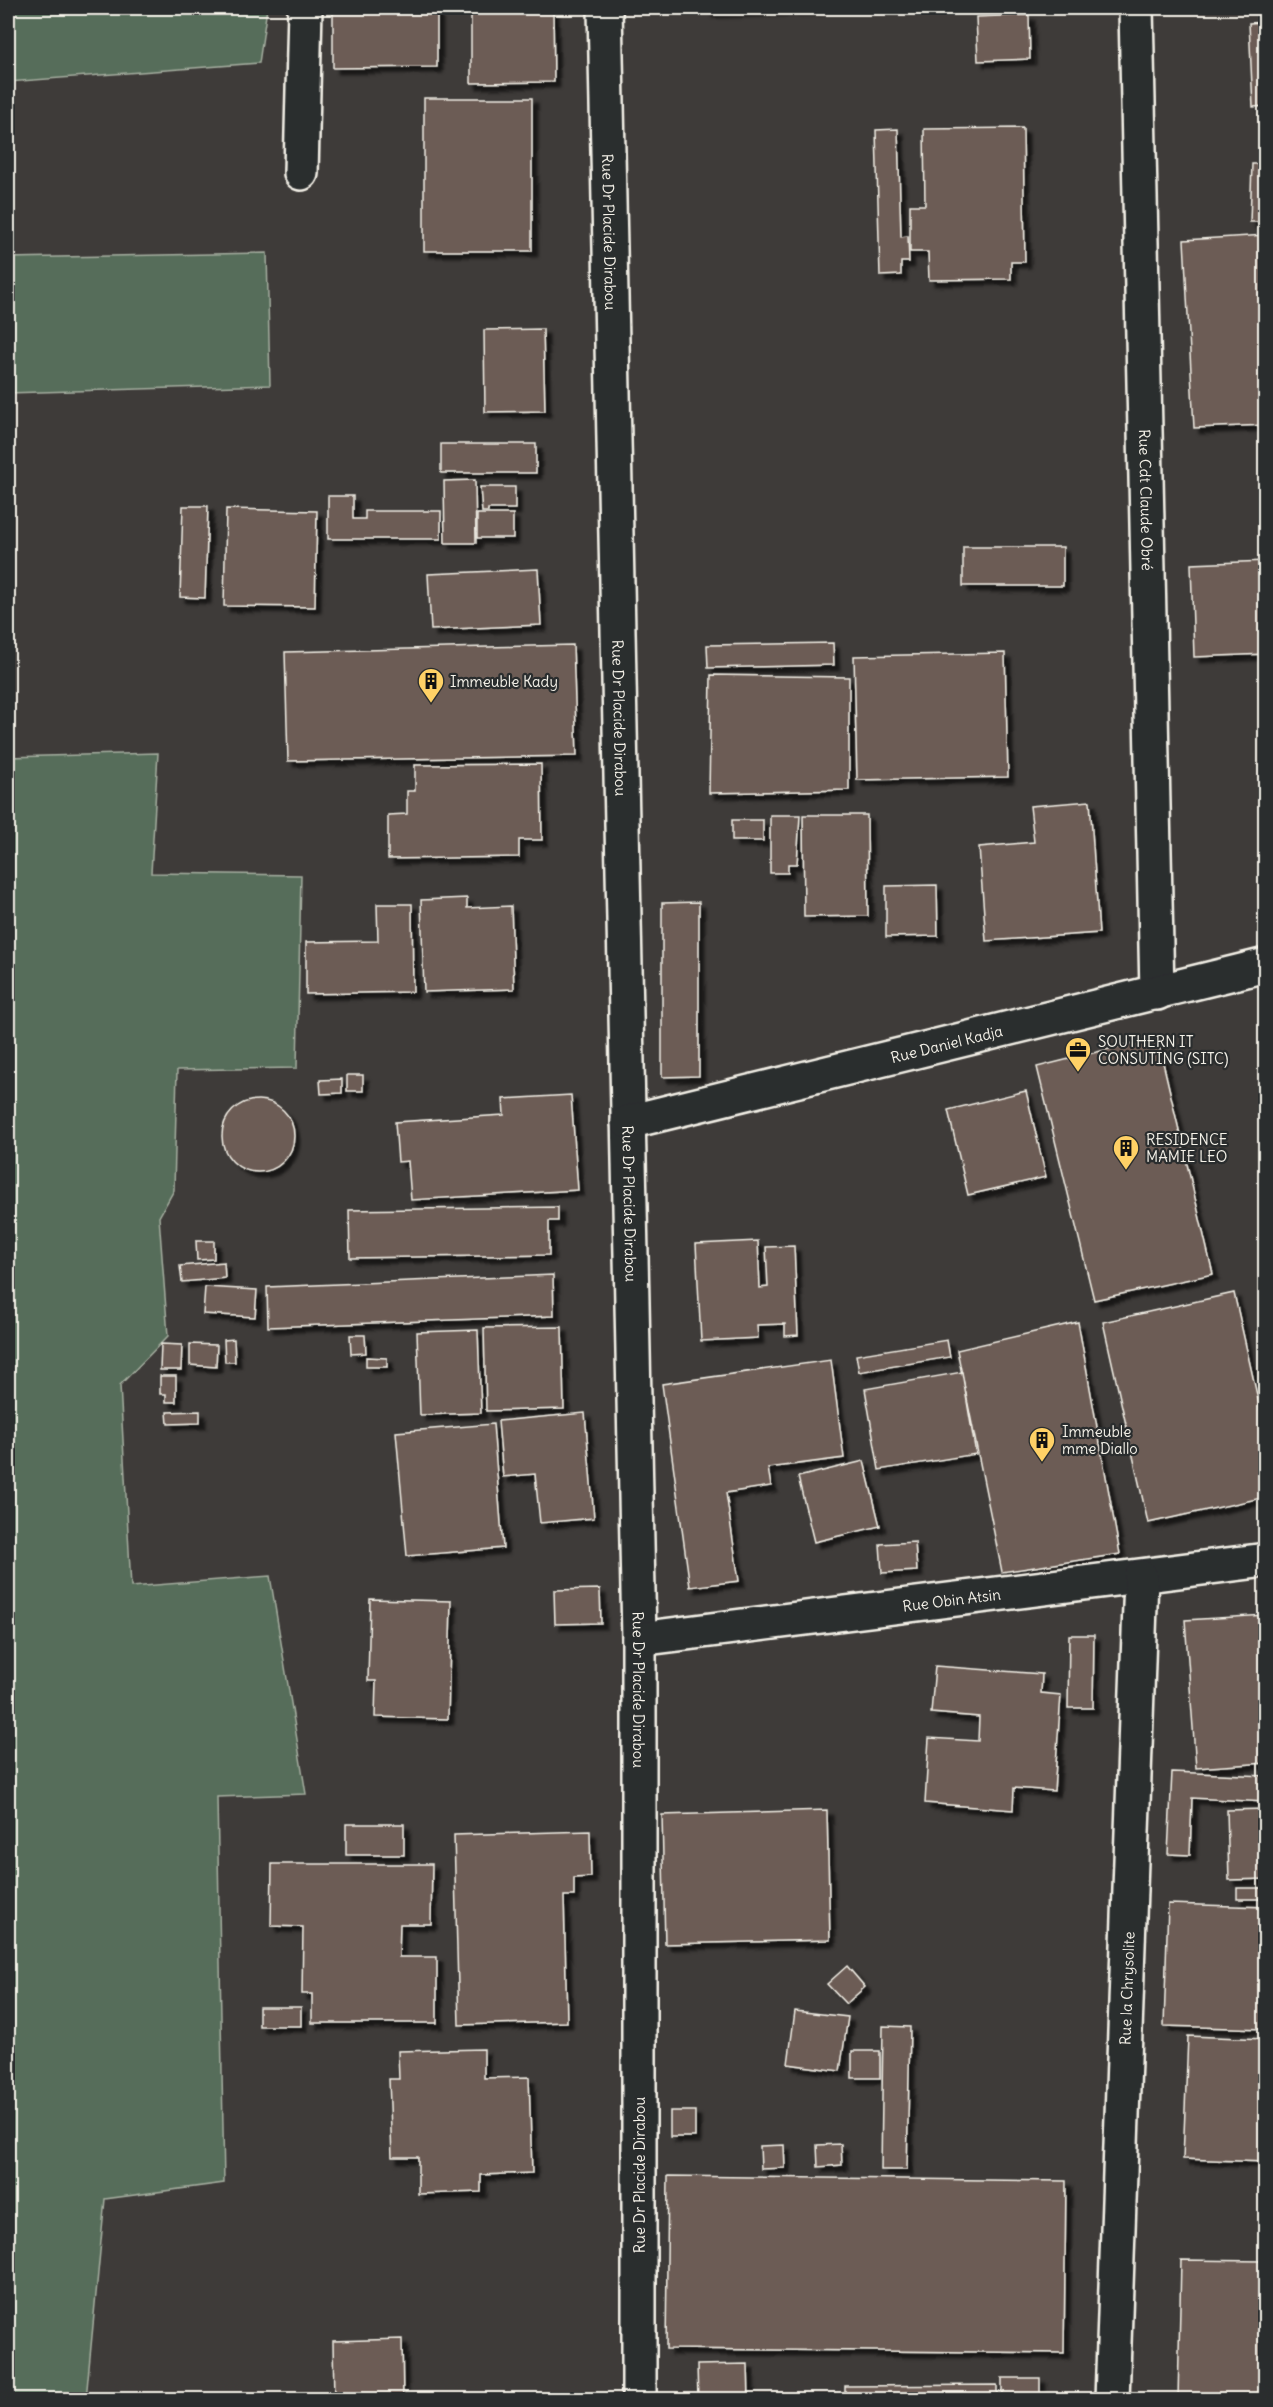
<svg xmlns="http://www.w3.org/2000/svg" width="1273" height="2407" viewBox="0 0 1273 2407" font-family="Delius,sans-serif">
<style>
.green{fill:#576d5a;stroke:#a6afa1;stroke-width:1.5}
.building{fill:#6c5b54;stroke:#f4f1e8;stroke-width:1.5;filter:url(#shadow)}
.lines{fill:none;stroke-linecap:round;stroke-linejoin:round}
.minor-casing{stroke:#f4f1e8;stroke-width:38}
.minor{stroke:#2a2d2e;stroke-width:33}
.labels{text-anchor:middle;dominant-baseline:central;stroke-width:4.5;stroke-linejoin:round;paint-order:stroke}
.street-label{font-size:15px;fill:#f4f1e8;stroke:#2a2d2e}
.poi-label{font-size:15px;fill:#f4f1e8;stroke:#2a2d2e;text-anchor:start}
</style>
<defs>
<filter id="shadow"><feDropShadow dx="5.5" dy="5.5" stdDeviation="1.5" flood-color="#0009"/></filter>
</defs>
<rect width="100%" height="100%" fill="#3e3b39"/>
<filter id="ink" filterUnits="userSpaceOnUse"><feTurbulence type="fractalNoise" baseFrequency=".0167" numOctaves="2"/><feDisplacementMap in="SourceGraphic" scale="12" xChannelSelector="R" yChannelSelector="G"/><feConvolveMatrix kernelMatrix="1 2 1 2 8 2 1 2 1" color-interpolation-filters="sRGB"/></filter>
<g filter="url(#ink)">
<!-- green -->
<g class="green">
<polygon points="8,8 267,8 259,63 8,82"/>
<polygon points="267,253 270,385 8,393 8,258"/>
<polygon points="158,753 151,873 301,875 297,1068 177,1070 174,1190 159,1217 168,1336 120,1385 131,1587 270,1576 306,1794 217,1797 224,2183 105,2199 86,2399 8,2399 8,757"/>
</g>
<!-- building -->
<g class="building">
<polygon points="333,8 437,8 437,67 333,68"/>
<polygon points="471,8 553,8 554,82 471,83"/>
<polygon points="707,8 815,8 816,9 707,12"/>
<polygon points="1029,15 1030,59 978,61 976,17"/>
<polygon points="1266,22 1266,106 1253,107 1249,23"/>
<rect x="424" y="98" width="108" height="153"/>
<polygon points="1023,128 1025,262 1011,262 1011,279 929,280 928,252 910,252 910,205 925,205 924,129"/>
<polygon points="898,129 901,237 908,236 909,262 901,262 901,275 880,276 876,130"/>
<polygon points="1252,164 1266,164 1266,222 1250,222"/>
<polygon points="1266,235 1266,425 1194,428 1184,240"/>
<polygon points="543,329 545,411 485,412 484,330"/>
<rect x="441" y="444" width="95" height="29"/>
<polygon points="475,480 476,543 445,543 444,481"/>
<polygon points="480,487 515,487 515,509 488,509 488,512 482,512"/>
<polygon points="328,496 353,496 353,519 365,519 365,511 441,511 441,539 328,539"/>
<polygon points="183,506 208,506 205,598 180,597"/>
<polygon points="226,509 317,511 315,607 224,606"/>
<rect x="477" y="514" width="36" height="24"/>
<rect x="963" y="547" width="100" height="39"/>
<polygon points="1266,561 1266,654 1194,657 1191,564"/>
<polygon points="538,569 541,625 431,630 428,574"/>
<polygon points="833,643 834,665 708,668 707,645"/>
<polygon points="573,645 577,756 288,761 285,652"/>
<polygon points="1005,653 1008,777 857,780 854,656"/>
<polygon points="711,675 849,677 849,790 709,793"/>
<polygon points="541,764 542,840 519,840 519,857 388,859 388,815 407,814 407,791 415,791 415,765"/>
<polygon points="1090,801 1099,933 986,941 979,847 1034,842 1030,806"/>
<polygon points="770,815 800,815 797,864 788,864 788,873 770,873"/>
<polygon points="803,815 867,815 868,916 804,917"/>
<rect x="732" y="820" width="31" height="21"/>
<polygon points="937,885 938,936 886,937 886,886"/>
<polygon points="467,898 467,908 511,906 514,989 424,992 421,900"/>
<polygon points="699,902 699,1076 662,1077 662,903"/>
<polygon points="377,904 412,904 413,992 306,994 306,942 378,941"/>
<polygon points="1157,1037 1213,1274 1094,1300 1037,1067"/>
<rect x="347" y="1075" width="16" height="16"/>
<polygon points="342,1079 342,1093 321,1094 320,1080"/>
<polygon points="1026,1091 1046,1177 968,1195 948,1110"/>
<polygon points="571,1095 578,1190 411,1200 408,1161 398,1162 395,1122 504,1115 503,1099"/>
<circle cx="258" cy="1136" r="36"/>
<polygon points="558,1207 558,1221 549,1221 549,1255 350,1258 349,1210"/>
<polygon points="196,1241 214,1241 214,1259 197,1260"/>
<polygon points="758,1241 760,1288 768,1287 766,1247 794,1246 798,1335 785,1336 785,1324 757,1325 758,1338 701,1341 696,1244"/>
<polygon points="224,1262 225,1278 182,1282 180,1266"/>
<polygon points="553,1275 554,1316 268,1327 267,1287"/>
<polygon points="205,1287 257,1290 255,1317 203,1314"/>
<polygon points="1234,1293 1266,1435 1266,1497 1148,1523 1103,1322"/>
<polygon points="1078,1322 1120,1554 1002,1572 957,1350"/>
<polygon points="562,1327 564,1409 486,1411 484,1328"/>
<polygon points="478,1330 481,1413 420,1415 417,1332"/>
<polygon points="350,1335 365,1335 366,1353 351,1354"/>
<polygon points="234,1339 235,1362 225,1362 224,1340"/>
<polygon points="947,1340 950,1357 859,1372 856,1355"/>
<polygon points="161,1344 182,1345 181,1370 160,1370"/>
<polygon points="190,1344 217,1345 216,1367 190,1365"/>
<polygon points="366,1357 387,1358 387,1367 366,1367"/>
<polygon points="831,1360 844,1458 768,1468 771,1486 726,1493 739,1581 690,1587 662,1384"/>
<polygon points="962,1372 976,1454 879,1470 865,1389"/>
<polygon points="160,1376 176,1376 176,1402 166,1402 166,1394 160,1394"/>
<polygon points="200,1411 200,1423 168,1424 167,1412"/>
<polygon points="585,1413 594,1518 540,1523 535,1474 503,1477 498,1421"/>
<polygon points="493,1424 503,1548 407,1556 396,1432"/>
<polygon points="864,1461 880,1526 814,1542 798,1477"/>
<polygon points="915,1542 917,1571 882,1573 880,1544"/>
<polygon points="600,1589 601,1623 555,1624 554,1590"/>
<polygon points="370,1599 451,1601 448,1719 375,1717 376,1681 368,1681"/>
<polygon points="1266,1615 1266,1763 1196,1768 1185,1620"/>
<polygon points="1069,1635 1094,1635 1093,1708 1068,1708"/>
<polygon points="935,1666 1042,1674 1041,1693 1061,1695 1054,1791 1014,1788 1013,1810 925,1803 929,1738 978,1741 979,1717 931,1713"/>
<polygon points="1172,1772 1266,1776 1266,1802 1192,1798 1190,1855 1168,1854"/>
<polygon points="1266,1809 1266,1879 1229,1880 1227,1810"/>
<polygon points="827,1810 830,1940 665,1944 662,1815"/>
<rect x="346" y="1824" width="58" height="31"/>
<polygon points="590,1831 591,1877 574,1878 574,1896 564,1896 567,2022 459,2025 454,1835"/>
<polygon points="272,1864 432,1864 431,1924 400,1924 399,1957 437,1957 437,2023 312,2023 312,1994 302,1994 303,1927 271,1926"/>
<rect x="1237" y="1888" width="29" height="11"/>
<polygon points="1168,1904 1266,1907 1266,2029 1164,2026"/>
<polygon points="847,1966 865,1987 846,2004 827,1984"/>
<rect x="259" y="2007" width="42" height="19"/>
<polygon points="795,2011 848,2017 840,2071 788,2064"/>
<polygon points="883,2026 910,2027 907,2170 881,2170"/>
<polygon points="1188,2036 1266,2039 1266,2162 1183,2159"/>
<polygon points="484,2049 484,2078 529,2077 532,2173 481,2175 481,2192 418,2194 418,2157 392,2157 389,2079 399,2079 398,2051"/>
<rect x="852" y="2051" width="28" height="27"/>
<rect x="670" y="2111" width="25" height="26"/>
<polygon points="841,2144 842,2165 818,2167 817,2145"/>
<polygon points="784,2145 785,2168 761,2169 760,2146"/>
<polygon points="668,2176 1066,2181 1064,2353 666,2349"/>
<polygon points="1181,2260 1263,2261 1260,2400 1178,2400"/>
<polygon points="402,2339 403,2400 334,2400 333,2341"/>
<polygon points="748,2364 749,2400 698,2400 697,2365"/>
<rect x="1002" y="2378" width="38" height="22"/>
<polygon points="997,2385 997,2400 845,2400 845,2386"/>
</g>
<g class="lines">
<!-- minor casing -->
<g class="minor-casing">
<g id="minor">
<path id="s1" d="M 605,8 L 639,1639 L 639,2400"/>
<path id="s2" d="M 1136,8 L 1157,993"/>
<polyline points="301,173 305,8"/>
<path id="s3" d="M 628,1122 L 1266,965"/>
<path id="s4" d="M 639,1639 L 1266,1560"/>
<path id="s5" d="M 1112,2400 L 1141,1577"/>
</g>
</g>
<!-- minor -->
<use href="#minor" class="minor"/>
</g>
</g>
<!-- icons -->
<defs>
<g id="building-pin" transform="scale(1.35)"><path d="M0 17L-7.5 6A9.5 9.5 0 1 1 7.5 6Z" fill="#ffd166" stroke="#2a2d2e"/><path d="M-4-6H4V6H1V3H-1V6H-4ZM-2.5-4.3h1.7v1.8h-1.7ZM.8-4.3h1.7v1.8H.8ZM-2.5-1h1.7V.8h-1.7ZM.8-1h1.7V.8H.8Z" fill="#111"/></g>
<g id="office-pin" transform="scale(1.35)"><path d="M0 17L-7.5 6A9.5 9.5 0 1 1 7.5 6Z" fill="#ffd166" stroke="#2a2d2e"/><path d="M-6-3h4V-5.5h4V-3h4V5H-6ZM-1-4.5V-3h2v-1.5ZM-6 0V1H6V0Z" fill="#111"/></g>
</defs>
<g fill-rule="evenodd">
<use href="#building-pin" x="431" y="681"/>
<use href="#office-pin" x="1078" y="1050"/>
<use href="#building-pin" x="1126" y="1148"/>
<use href="#building-pin" x="1042" y="1440"/>
</g>
<g class="labels">
<!-- street labels -->
<g class="street-label">
<text stroke="none"><textPath href="#s1" startOffset="224">Rue Dr Placide Dirabou</textPath></text>
<text stroke="none"><textPath href="#s2" startOffset="492">Rue Cdt Claude Obré</textPath></text>
<text stroke="none"><textPath href="#s1" startOffset="710">Rue Dr Placide Dirabou</textPath></text>
<text stroke="none"><textPath href="#s3" startOffset="328">Rue Daniel Kadja</textPath></text>
<text stroke="none"><textPath href="#s1" startOffset="1196">Rue Dr Placide Dirabou</textPath></text>
<text stroke="none"><textPath href="#s4" startOffset="315">Rue Obin Atsin</textPath></text>
<text stroke="none"><textPath href="#s1" startOffset="1682">Rue Dr Placide Dirabou</textPath></text>
<text stroke="none"><textPath href="#s5" startOffset="412">Rue la Chrysolite</textPath></text>
<text transform="translate(639 2175) rotate(-90)">Rue Dr Placide Dirabou</text>
</g>
<!-- poi labels -->
<g class="poi-label">
<text x="450" y="681">Immeuble Kady</text>
<text x="1098" y="1041">SOUTHERN IT<tspan x="1098" dy="17">CONSUTING (SITC)</tspan></text>
<text x="1146" y="1139">RESIDENCE<tspan x="1146" dy="17">MAMIE LEO</tspan></text>
<text x="1062" y="1431">Immeuble<tspan x="1062" dy="17">mme Diallo</tspan></text>
</g>
</g>
<!-- margin -->
<rect width="1273" height="2407" fill="none" stroke="#2a2d2e" stroke-width="30"/>
<rect x="15" y="15" width="1243" height="2377" fill="none" stroke="#f4f1e8" stroke-width="2" filter="url(#ink)"/>
</svg>
